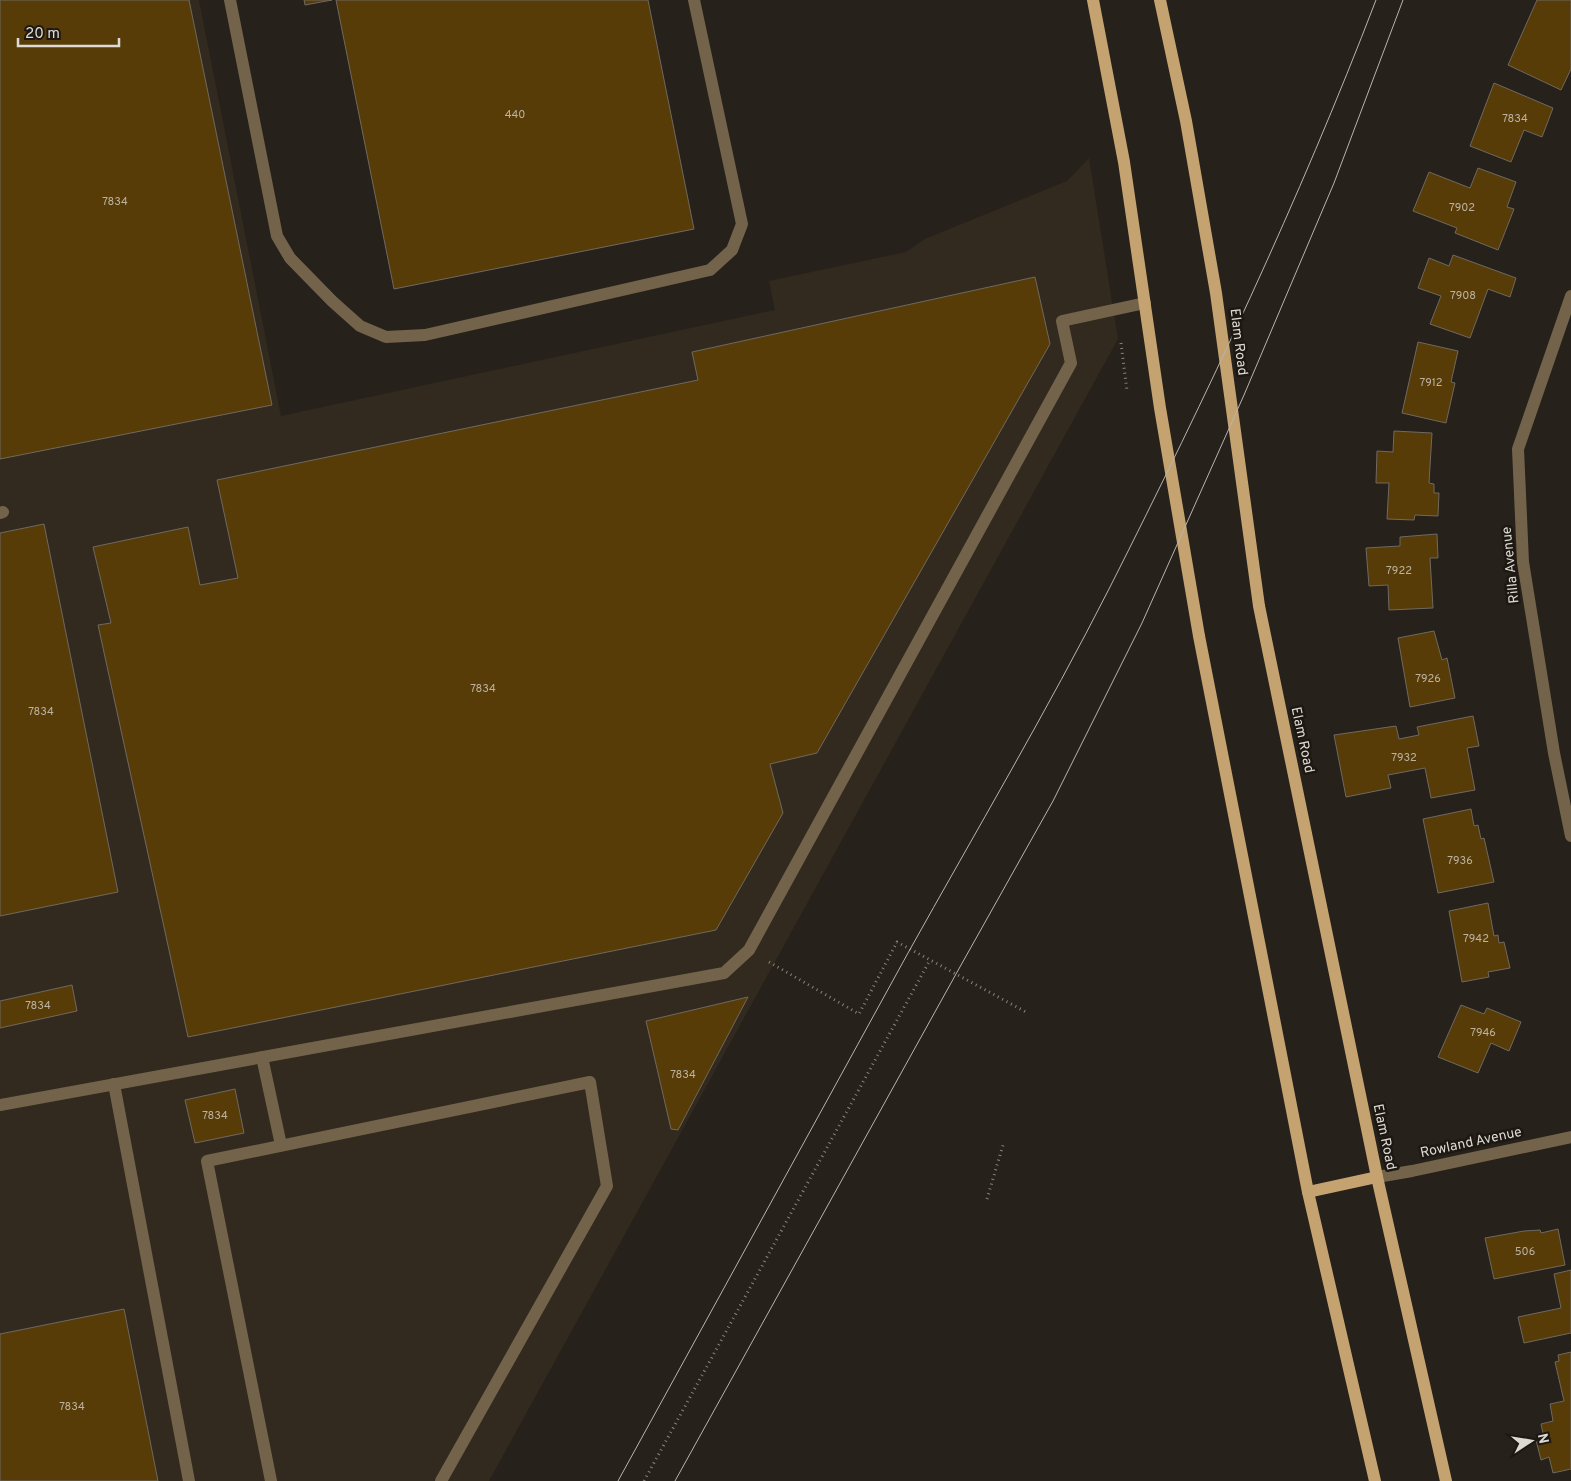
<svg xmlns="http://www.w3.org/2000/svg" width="1571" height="1481" viewBox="0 0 1571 1481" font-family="Overpass,sans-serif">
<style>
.built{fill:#322a1e}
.building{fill:#583c07;stroke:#6f6961}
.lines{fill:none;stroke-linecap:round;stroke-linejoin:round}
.path{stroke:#89857f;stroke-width:3;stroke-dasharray:1 4;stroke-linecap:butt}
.minor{stroke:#73634a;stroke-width:12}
.major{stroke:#c5a370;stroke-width:12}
.tram{stroke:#b8b4af;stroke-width:1}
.labels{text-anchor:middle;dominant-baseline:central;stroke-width:5;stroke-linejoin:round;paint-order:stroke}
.number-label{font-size:11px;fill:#bcb2a2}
.street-label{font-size:14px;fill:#dddad5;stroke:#1d1811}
</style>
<rect width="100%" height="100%" fill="#26211a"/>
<!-- built -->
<polygon class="built" points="0,0 199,0 281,416 775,310 769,281 906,252 925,239 1067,181 1089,158 1118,339 489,1481 0,1481"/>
<!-- building -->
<g class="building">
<polygon points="0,0 189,0 272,405 0,459"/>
<polygon points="304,0 332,0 305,5"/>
<polygon points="336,0 648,0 694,229 394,289"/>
<polygon points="1537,0 1571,0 1571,69 1561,90 1508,65"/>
<polygon points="1494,83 1553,108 1542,137 1524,130 1511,162 1470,146"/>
<polygon points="1478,168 1516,182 1507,207 1514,209 1498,250 1455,233 1457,228 1413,211 1429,172 1470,188"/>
<polygon points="1453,255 1516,278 1510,297 1488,289 1470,338 1430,324 1441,296 1418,288 1429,258 1449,266"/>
<polygon points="1035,277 1050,344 817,753 770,764 783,813 716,930 188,1037 98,625 111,623 93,547 188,527 200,585 238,578 217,480 698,380 692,352"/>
<polygon points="1418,342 1458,351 1451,382 1455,383 1446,423 1402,413"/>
<polygon points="1394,431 1432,433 1429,483 1434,484 1434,493 1439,493 1438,516 1415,515 1414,520 1387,519 1389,483 1376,483 1377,451 1393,452"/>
<polygon points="44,524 118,892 0,916 0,533"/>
<polygon points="1437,534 1438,558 1430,558 1433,608 1389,610 1388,585 1369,586 1366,548 1400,546 1400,537"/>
<polygon points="1434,631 1442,660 1447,658 1455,698 1410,707 1398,638"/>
<polygon points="1473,716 1479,746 1467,748 1475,790 1431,798 1425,768 1388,775 1391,788 1346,797 1334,735 1396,726 1399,739 1419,735 1417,727"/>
<polygon points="1471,809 1474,826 1478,825 1481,839 1484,838 1494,882 1438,893 1423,819"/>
<polygon points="1488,903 1494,936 1498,935 1499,943 1504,942 1510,968 1488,972 1489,977 1462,982 1449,911"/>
<polygon points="72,985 77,1011 0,1028 0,1001"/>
<polygon points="748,997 678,1130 671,1129 646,1021"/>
<polygon points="1461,1005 1484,1014 1487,1008 1521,1022 1509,1051 1491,1043 1478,1073 1438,1057"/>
<polygon points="235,1089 244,1133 195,1143 185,1100"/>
<polygon points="1558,1229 1565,1265 1494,1279 1485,1238 1524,1231 1540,1230 1541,1233"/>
<polygon points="1571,1270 1571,1333 1524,1343 1518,1317 1561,1308 1554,1274"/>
<polygon points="124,1309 158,1481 0,1481 0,1334"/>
<polygon points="1571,1352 1571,1469 1553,1473 1549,1457 1541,1460 1536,1440 1544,1438 1541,1424 1553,1421 1550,1404 1564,1401 1555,1362 1559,1361 1558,1355"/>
</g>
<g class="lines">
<!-- path -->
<g class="path">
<polyline points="1121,343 1127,391"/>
<polyline points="769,962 859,1014 897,942 1026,1012"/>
<polyline points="987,1199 1003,1145"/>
<polyline points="644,1481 930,960"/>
</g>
<!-- minor -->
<g class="minor">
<polyline points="230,0 277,236 290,258 332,301 360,326 386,337 425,335 710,270 732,250 742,224 694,0"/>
<polyline points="1571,296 1518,449 1523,562 1554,753 1571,836"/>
<polyline points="0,513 3,512"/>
<polyline points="262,1057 281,1145"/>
<polyline points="114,1084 189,1481"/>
<polyline points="0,1105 724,973 749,950 1071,363 1062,321 1145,303"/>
<polyline points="1377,1177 1412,1171 1571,1137"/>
<polyline points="271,1481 207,1161 590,1082 607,1186 441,1481"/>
</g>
<!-- major -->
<g class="major">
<polyline points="1093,0 1124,162 1160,408 1199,636 1308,1192 1375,1481"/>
<polyline points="1160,0 1186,121 1216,293 1259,606 1377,1177 1446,1481"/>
<polyline points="1308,1192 1377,1177"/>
</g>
<!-- tram -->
<g class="tram">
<path d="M 618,1481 C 715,1305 811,1129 908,953 C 976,831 1047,711 1110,587 C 1207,395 1299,201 1376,0"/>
<polyline points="675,1481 956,974 1053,801 1142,623 1244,395 1334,183 1403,0"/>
</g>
</g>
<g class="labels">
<!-- number labels -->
<g class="number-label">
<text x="515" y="115">440</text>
<text x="1515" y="119">7834</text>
<text x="115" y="202">7834</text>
<text x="1462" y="208">7902</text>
<text x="1463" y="296">7908</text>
<text x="1431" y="383">7912</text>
<text x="1399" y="571">7922</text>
<text x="1428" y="679">7926</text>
<text x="483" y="689">7834</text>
<text x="41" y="712">7834</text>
<text x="1404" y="758">7932</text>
<text x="1460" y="861">7936</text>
<text x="1476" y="939">7942</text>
<text x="38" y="1006">7834</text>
<text x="1483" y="1033">7946</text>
<text x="683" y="1075">7834</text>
<text x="215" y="1116">7834</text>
<text x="1525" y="1252">506</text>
<text x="72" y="1407">7834</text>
</g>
<!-- street labels -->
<g class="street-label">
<text transform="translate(1238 342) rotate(83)">Elam Road</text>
<text transform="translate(1511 565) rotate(-96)">Rilla Avenue</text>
<text transform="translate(1302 740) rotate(78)">Elam Road</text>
<text transform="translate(1384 1137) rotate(78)">Elam Road</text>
<text transform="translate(1471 1143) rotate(-12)">Rowland Avenue</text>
</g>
</g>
<!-- north arrow -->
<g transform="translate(1531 1441) rotate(78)" stroke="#1d1811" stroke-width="4" paint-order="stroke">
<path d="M0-4L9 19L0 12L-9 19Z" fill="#dddad5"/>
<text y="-8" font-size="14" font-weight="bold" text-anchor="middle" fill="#dddad5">N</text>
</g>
<!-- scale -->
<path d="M18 38v8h101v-8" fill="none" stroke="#dddad5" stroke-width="2.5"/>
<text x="25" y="38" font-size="15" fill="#dddad5" stroke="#1d1811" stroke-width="4" paint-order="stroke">20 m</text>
</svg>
